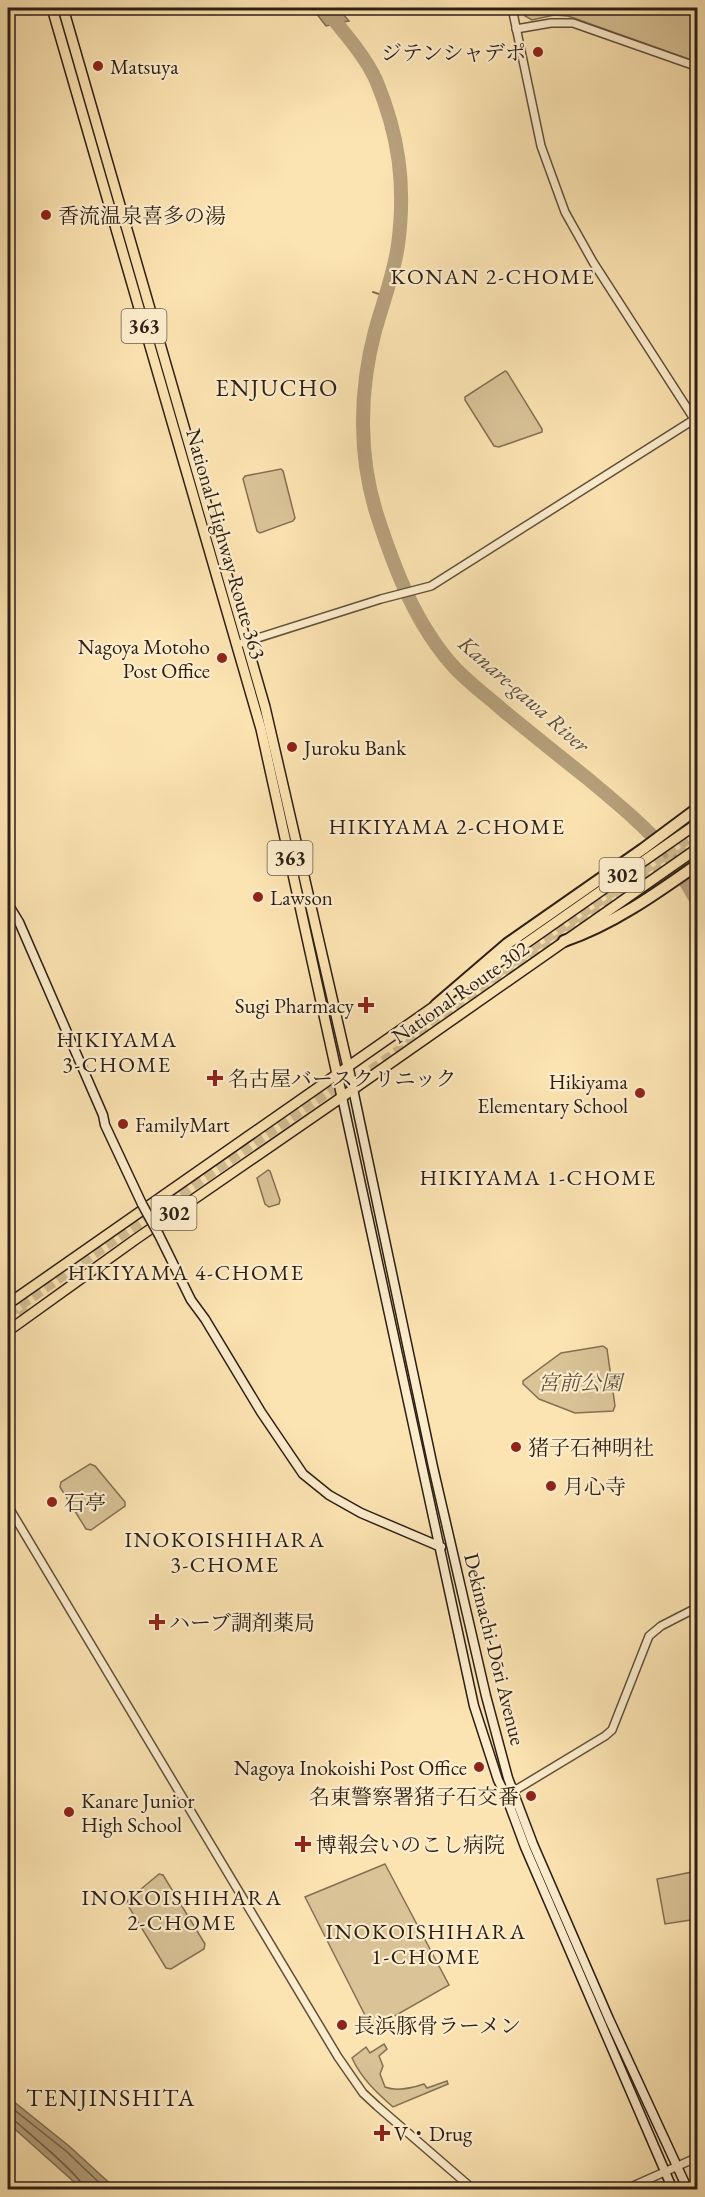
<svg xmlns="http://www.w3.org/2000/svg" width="705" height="2197" viewBox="0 0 705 2197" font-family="'EB Garamond','Noto Serif JP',serif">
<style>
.green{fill:#d9c397;stroke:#827155;stroke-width:1.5}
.water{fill:#b5a17c;stroke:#7e6d52;stroke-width:1.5}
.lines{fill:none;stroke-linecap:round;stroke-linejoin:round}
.shore{stroke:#706048;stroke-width:1.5}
.stream{stroke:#7e6d52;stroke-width:2}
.river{stroke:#b5a17c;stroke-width:14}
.motorway-tunnel{stroke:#d2bd92;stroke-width:10;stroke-dasharray:10 5;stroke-linecap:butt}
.tertiary-casing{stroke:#60503b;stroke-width:10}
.secondary-casing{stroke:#2c1f13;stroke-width:11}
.trunk-casing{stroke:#2c1f13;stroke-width:12}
.motorway-casing{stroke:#2c1f13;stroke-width:14}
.tertiary{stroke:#fdedcd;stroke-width:7}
.secondary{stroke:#fdedcd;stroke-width:8}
.trunk{stroke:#fce4b2;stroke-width:9}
.motorway{stroke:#fce4b2;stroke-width:10}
.secondary-bridge-casing{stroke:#2c1f13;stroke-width:11;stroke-linecap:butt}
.secondary-bridge{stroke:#fdedcd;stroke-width:8}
.poi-dot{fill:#8f2418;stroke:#fdedcd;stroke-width:2}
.labels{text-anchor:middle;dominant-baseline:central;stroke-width:4.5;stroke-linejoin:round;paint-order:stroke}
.shield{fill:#fdedcd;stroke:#6b5d4b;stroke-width:1.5}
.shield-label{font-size:20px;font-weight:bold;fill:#2c1f13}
.poi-label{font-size:21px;fill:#2c1f13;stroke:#fdedcd;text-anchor:start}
.street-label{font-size:21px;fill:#2c1f13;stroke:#fdedcd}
.park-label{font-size:21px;font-style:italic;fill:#60503b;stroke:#fdedcd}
.neighbourhood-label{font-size:22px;letter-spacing:1.5px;fill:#2c1f13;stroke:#fdedcd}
.water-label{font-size:22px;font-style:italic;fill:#5c4c38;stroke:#fdedcd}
.quarter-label{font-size:24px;letter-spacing:1.5px;fill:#2c1f13;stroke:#fdedcd}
</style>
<rect width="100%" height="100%" fill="#fce4b2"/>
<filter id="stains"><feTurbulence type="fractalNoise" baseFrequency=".00333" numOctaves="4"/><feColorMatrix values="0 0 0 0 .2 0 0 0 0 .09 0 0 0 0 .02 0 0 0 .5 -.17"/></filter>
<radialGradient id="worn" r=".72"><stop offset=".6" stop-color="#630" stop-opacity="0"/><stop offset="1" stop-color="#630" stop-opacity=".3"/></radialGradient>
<!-- green -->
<g class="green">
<polygon points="523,8 697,8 697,62 568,16 554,15 532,20 525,16"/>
<polygon points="505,371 507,372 542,429 542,432 499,447 494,446 465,400 465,397"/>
<polygon points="281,469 283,471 295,518 293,521 260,533 257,531 243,479 245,476"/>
<polygon points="268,1170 270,1171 280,1200 279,1204 269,1207 265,1204 257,1178"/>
<polygon points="603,1346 607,1349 615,1406 613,1411 575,1413 539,1399 523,1384 523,1381 561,1353"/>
<polygon points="90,1464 95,1466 125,1502 125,1506 91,1530 86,1529 60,1487 61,1482"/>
<polygon points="385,1864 449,1985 372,2029 305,1897"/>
<polygon points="697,1871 697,1919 665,1924 657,1879"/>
<polygon points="159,1874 163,1875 205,1944 204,1949 171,1969 166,1968 127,1904 128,1900"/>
<path d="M 384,2044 L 387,2049 L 379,2056 L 383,2066 L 380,2074 L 385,2087 C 397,2092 412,2088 424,2084 L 427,2088 L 447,2081 L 448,2084 L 393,2107 C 377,2093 361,2078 352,2058 L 366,2047 L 370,2053 Z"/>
</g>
<!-- water -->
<g class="water">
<polygon points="312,8 338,8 349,21 326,26"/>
<polygon points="8,2097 69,2146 116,2189 82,2189 8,2123"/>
</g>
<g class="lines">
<!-- shore -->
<g class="shore">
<polyline points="8,2105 66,2151 107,2190"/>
<path d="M 8,2119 L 14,2120 C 26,2131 84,2178 85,2190"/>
</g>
<!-- stream -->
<polyline class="stream" points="373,292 385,296"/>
<!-- river -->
<path class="river" d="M 324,8 C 342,30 364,54 376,80 C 399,135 406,185 398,245 C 394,274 383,302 375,331 C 359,391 358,458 378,518 C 395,570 416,625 454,667 C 469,683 488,697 505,712 C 532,734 559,756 587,778 C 614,801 641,822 664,849 C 677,865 688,885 698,903"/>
<!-- motorway-tunnel -->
<g class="motorway-tunnel">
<polyline points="483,983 698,832"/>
<polyline points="335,1097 382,1062 698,842"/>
<polyline points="8,1314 340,1084"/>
<polyline points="8,1325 32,1309"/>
</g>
<!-- tertiary casing -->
<g class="tertiary-casing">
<g id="tertiary">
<polyline points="512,8 541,146 565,212 593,262 698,425"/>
<polyline points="516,29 551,23 573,23 698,67"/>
<polyline points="242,643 381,599 431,586 698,417"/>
<polyline points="8,1506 338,2057 363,2093 377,2106 474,2190"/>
<polyline points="509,1794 605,1736 612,1730 649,1636 661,1626 698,1607"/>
<polyline points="624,2190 698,2157"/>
</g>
</g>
<!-- secondary casing -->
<g class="secondary-casing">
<g id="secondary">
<polyline points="8,904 19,922 103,1115 105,1125 142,1204"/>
<polyline points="353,1089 433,1467 486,1696 508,1778 533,1844 609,2019 688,2190"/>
<polyline points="342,1097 474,1706 498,1780 506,1796 525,1847 673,2190"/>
<polyline points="159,1235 191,1300 205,1319 261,1412 303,1474 329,1495 361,1513 441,1547"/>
</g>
</g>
<!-- trunk casing -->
<g class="trunk-casing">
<g id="trunk">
<polyline points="52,8 261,729 342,1097"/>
<polyline points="63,8 265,707 353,1089"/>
<polyline points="466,985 698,823"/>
<polyline points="8,1304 442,1001"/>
<polyline points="8,1331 136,1239 342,1097 698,848"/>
</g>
</g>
<!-- motorway casing -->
<g class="motorway-casing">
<g id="motorway">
<path d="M 564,941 C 612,925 657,893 698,864"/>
<polyline points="436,1005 507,944 643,849 698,808"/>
</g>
</g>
<!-- tertiary -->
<use href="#tertiary" class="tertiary"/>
<!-- secondary -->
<use href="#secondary" class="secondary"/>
<!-- trunk -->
<use href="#trunk" class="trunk"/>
<!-- motorway -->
<use href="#motorway" class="motorway"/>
<!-- secondary-bridge casing -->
<g class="secondary-bridge-casing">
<polyline id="secondary-bridge" points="142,1204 159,1235"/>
</g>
<!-- secondary-bridge -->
<use href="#secondary-bridge" class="secondary-bridge"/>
</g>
<!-- markers -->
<g class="poi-dot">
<circle cx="538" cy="52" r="6"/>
<circle cx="98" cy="66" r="6"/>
<circle cx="46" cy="215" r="6"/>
<circle cx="222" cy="658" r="6"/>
<circle cx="292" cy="747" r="6"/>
<circle cx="258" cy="897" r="6"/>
<path d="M363 996h6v6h6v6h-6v6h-6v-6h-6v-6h6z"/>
<path d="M212 1069h6v6h6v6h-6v6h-6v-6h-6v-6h6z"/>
<circle cx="640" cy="1093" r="6"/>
<circle cx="123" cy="1124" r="6"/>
<circle cx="516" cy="1447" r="6"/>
<circle cx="551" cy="1486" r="6"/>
<circle cx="52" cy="1502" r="6"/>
<path d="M154 1613h6v6h6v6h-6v6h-6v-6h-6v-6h6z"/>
<circle cx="479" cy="1767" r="6"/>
<circle cx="531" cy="1796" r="6"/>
<circle cx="69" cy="1812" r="6"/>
<path d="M300 1835h6v6h6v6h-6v6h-6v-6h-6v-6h6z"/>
<circle cx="342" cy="2025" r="6"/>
<path d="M379 2124h6v6h6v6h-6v6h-6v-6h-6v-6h6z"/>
</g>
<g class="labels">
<!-- shield labels -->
<g class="shield">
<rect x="121.5" y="309" width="45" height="34" rx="4.5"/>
<rect x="267.5" y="841" width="45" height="34" rx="4.5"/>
<rect x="599.5" y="858" width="45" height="34" rx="4.5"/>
<rect x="151.5" y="1196" width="45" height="34" rx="4.5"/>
</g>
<g class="shield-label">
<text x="144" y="326">363</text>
<text x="290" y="858">363</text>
<text x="622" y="875">302</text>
<text x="174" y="1213">302</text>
</g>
<!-- poi labels -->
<g class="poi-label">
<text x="526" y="52" text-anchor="end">ジテンシャデポ</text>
<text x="110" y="66">Matsuya</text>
<text x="58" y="215">香流温泉喜多の湯</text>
<text x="210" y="646" text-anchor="end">Nagoya Motoho<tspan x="210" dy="24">Post Office</tspan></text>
<text x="304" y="747">Juroku Bank</text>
<text x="270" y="897">Lawson</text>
<text x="354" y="1005" text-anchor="end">Sugi Pharmacy</text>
<text x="228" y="1078">名古屋バースクリニック</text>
<text x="628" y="1081" text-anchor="end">Hikiyama<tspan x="628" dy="24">Elementary School</tspan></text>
<text x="135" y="1124">FamilyMart</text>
<text x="528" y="1447">猪子石神明社</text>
<text x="563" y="1486">月心寺</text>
<text x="64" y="1502">石亭</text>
<text x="169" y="1622">ハーブ調剤薬局</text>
<text x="467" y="1767" text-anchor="end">Nagoya Inokoishi Post Office</text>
<text x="519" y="1796" text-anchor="end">名東警察署猪子石交番</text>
<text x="81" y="1800">Kanare Junior<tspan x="81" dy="24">High School</tspan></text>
<text x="316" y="1844">博報会いのこし病院</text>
<text x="354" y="2025">長浜豚骨ラーメン</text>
<text x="394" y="2133">V・Drug</text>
</g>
<!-- street labels -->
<g class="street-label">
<text transform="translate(226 544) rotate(74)">National Highway Route 363</text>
<text transform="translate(460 992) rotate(-35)">National Route 302</text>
<text transform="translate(495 1649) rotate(76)">Dekimachi-Dōri Avenue</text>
</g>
<!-- park labels -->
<g class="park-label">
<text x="580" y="1382">宮前公園</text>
</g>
<!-- neighbourhood labels -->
<g class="neighbourhood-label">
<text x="493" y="276">KONAN 2-CHOME</text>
<text x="447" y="826">HIKIYAMA 2-CHOME</text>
<text x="117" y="1039">HIKIYAMA<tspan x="117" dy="25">3-CHOME</tspan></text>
<text x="538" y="1177">HIKIYAMA 1-CHOME</text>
<text x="186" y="1272">HIKIYAMA 4-CHOME</text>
<text x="225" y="1539">INOKOISHIHARA<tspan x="225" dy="25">3-CHOME</tspan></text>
<text x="182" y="1897">INOKOISHIHARA<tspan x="182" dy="25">2-CHOME</tspan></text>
<text x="426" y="1931">INOKOISHIHARA<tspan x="426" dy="25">1-CHOME</tspan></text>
</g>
<!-- water labels -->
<g class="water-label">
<text transform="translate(524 694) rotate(41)">Kanare-gawa River</text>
</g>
<!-- quarter labels -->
<g class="quarter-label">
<text x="277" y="387">ENJUCHO</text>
<text x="111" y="2097">TENJINSHITA</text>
</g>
</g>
<!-- margin -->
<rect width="705" height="2197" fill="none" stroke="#fce4b2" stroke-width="30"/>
<rect x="9" y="9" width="687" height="2179" fill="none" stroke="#2c1f13" stroke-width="3"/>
<rect x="15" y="15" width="675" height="2167" fill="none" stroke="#2c1f13" stroke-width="1.5"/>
<rect width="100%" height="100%" filter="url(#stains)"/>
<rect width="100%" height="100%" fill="url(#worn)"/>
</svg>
